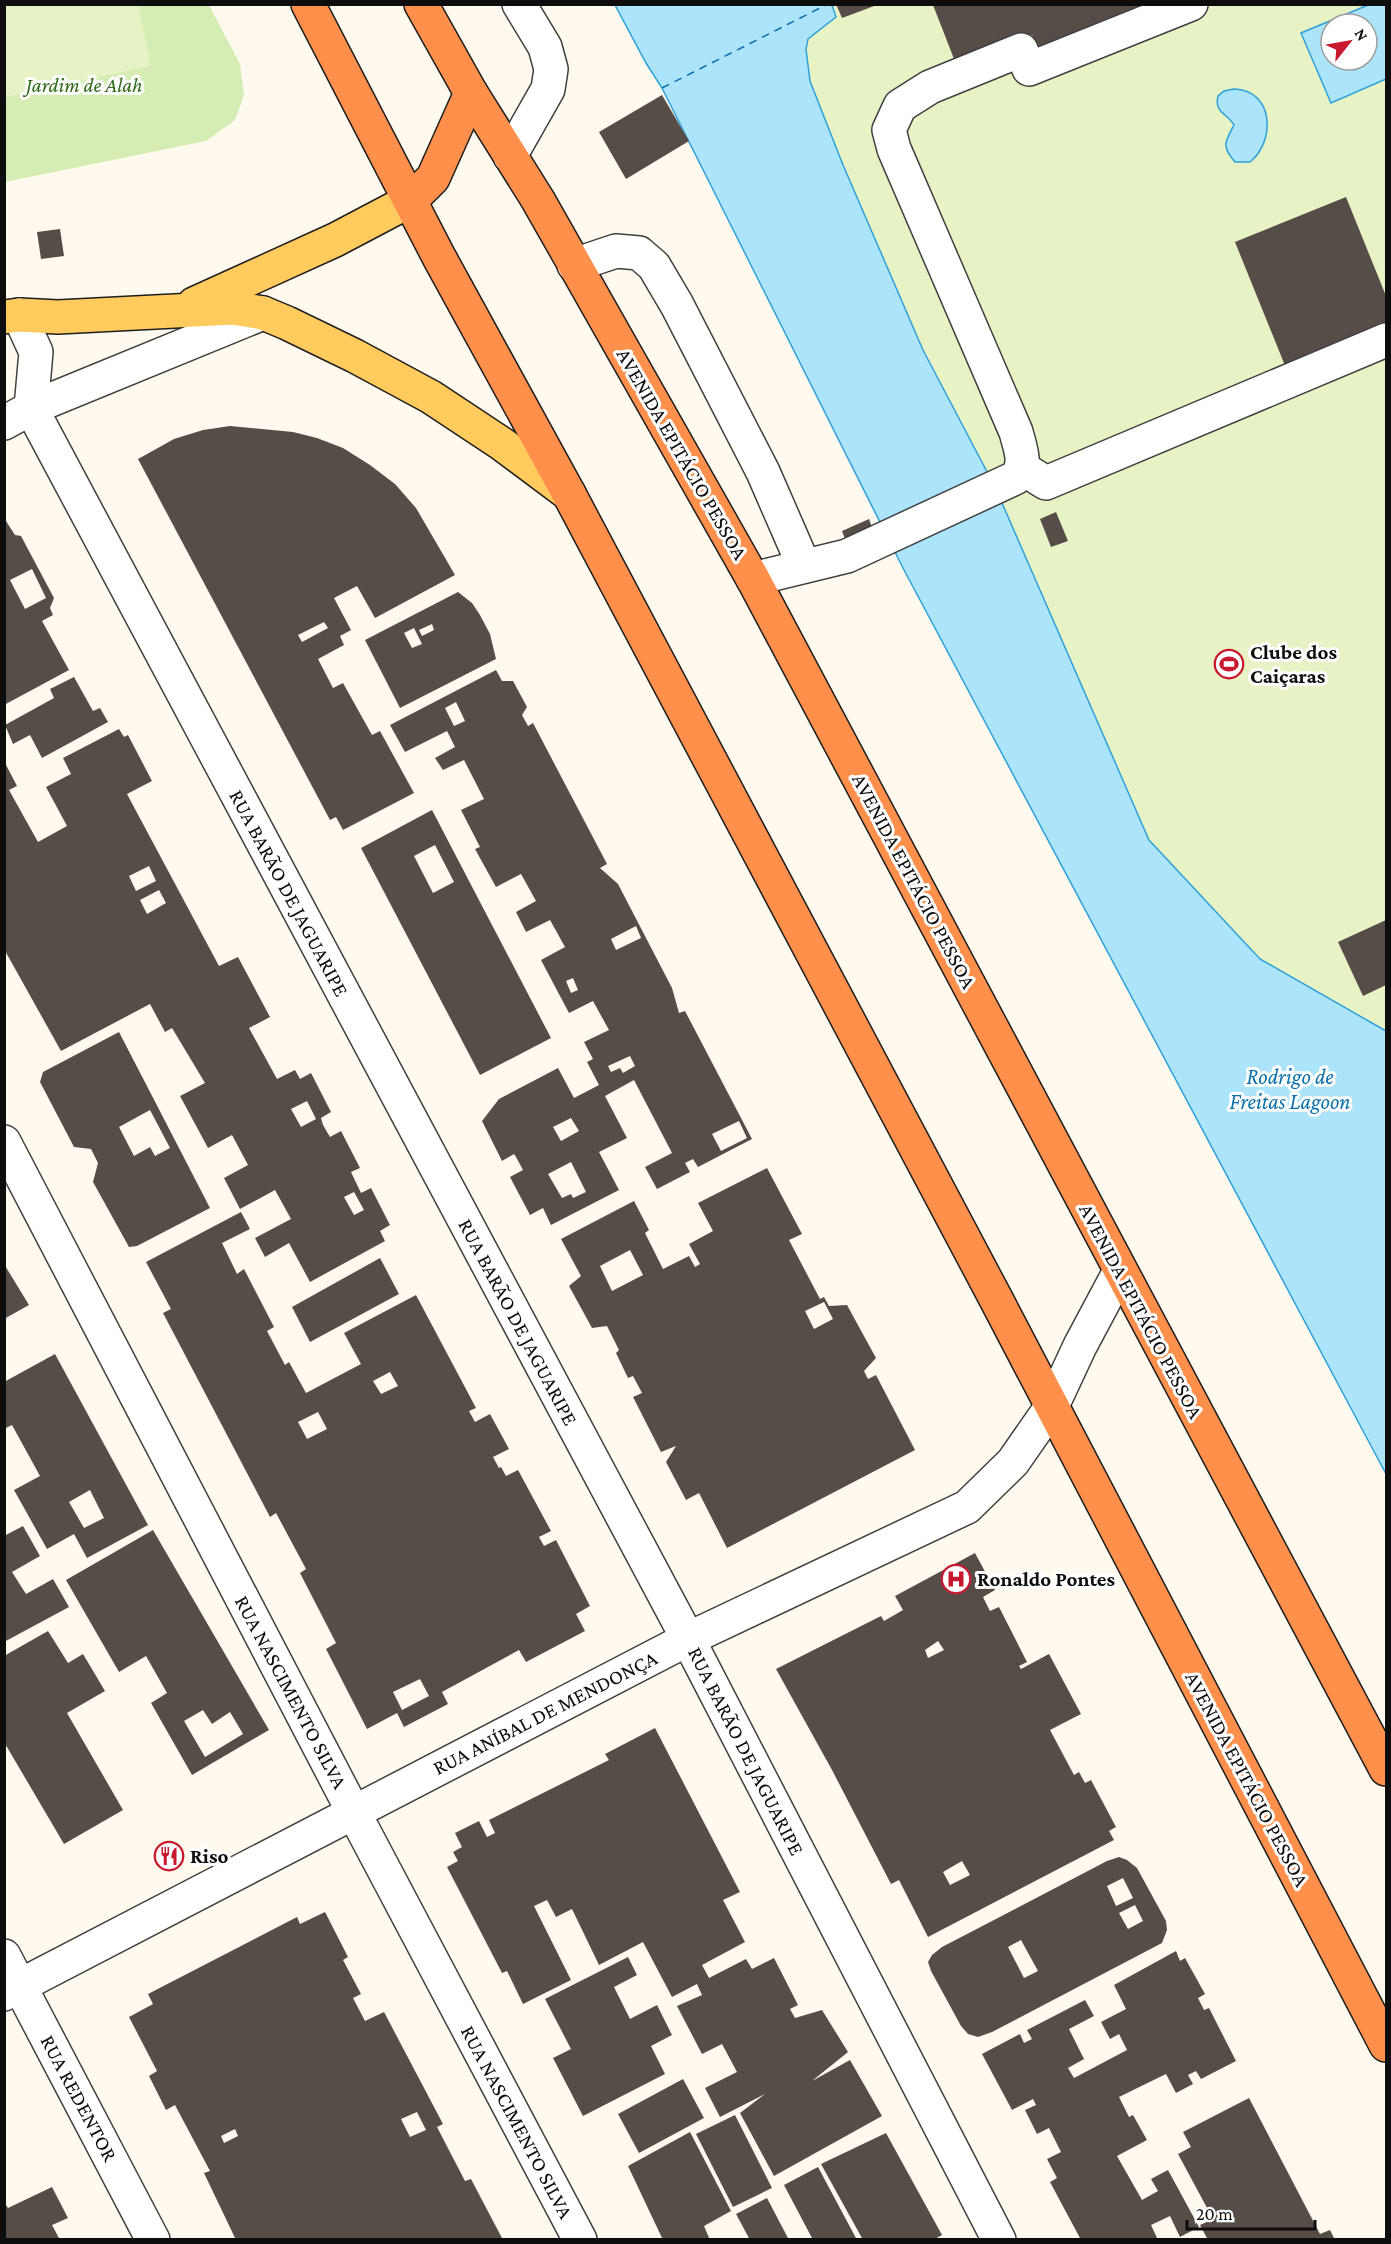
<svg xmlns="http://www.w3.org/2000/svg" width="1391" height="2244" viewBox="0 0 1391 2244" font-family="'Crimson Pro',serif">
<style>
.green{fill:#d5edb3}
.pitch{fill:#e7f3c5;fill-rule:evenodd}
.water{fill:#ace4fb;stroke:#2da1d9;stroke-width:1.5;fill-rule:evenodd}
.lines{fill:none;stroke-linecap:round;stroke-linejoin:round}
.ferry{stroke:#0b70a9;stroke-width:1.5;stroke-dasharray:8 6;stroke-linecap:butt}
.building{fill:#564d48;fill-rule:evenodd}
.minor-casing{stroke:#404040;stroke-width:36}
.major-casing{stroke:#1e1e1e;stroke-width:36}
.highway-casing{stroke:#1e1e1e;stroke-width:36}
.minor{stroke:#fff;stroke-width:33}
.major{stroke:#ffcb5d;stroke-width:33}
.highway{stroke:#ff904b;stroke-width:33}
.labels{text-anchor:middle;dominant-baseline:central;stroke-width:6;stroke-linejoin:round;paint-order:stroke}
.park-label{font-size:21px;font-style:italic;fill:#2f6a18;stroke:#fff}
.street-label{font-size:21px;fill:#0d0d0d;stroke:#fff}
.poi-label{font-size:21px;font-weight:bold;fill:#0d0d0d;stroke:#fff;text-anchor:start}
.water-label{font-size:22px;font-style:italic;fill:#0b70a9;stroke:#fff}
</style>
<rect width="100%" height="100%" fill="#fffaed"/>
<!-- green -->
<polygon class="green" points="5,5 209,5 240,64 244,95 235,120 206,141 5,182"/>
<!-- pitch -->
<g class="pitch">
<polygon points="5,4 138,5 151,66 5,97"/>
<path d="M 832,5 L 1386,5 L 1386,1031 L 1260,959 L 1149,840 L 995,487 L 923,350 L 843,165 L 810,81 L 806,49 L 808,39 L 836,17 ZM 1331,24 L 1367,24 L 1367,60 L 1331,60 Z"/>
</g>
<!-- water -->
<g class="water">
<polygon points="615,5 832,5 836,17 808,39 806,49 810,81 843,165 923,350 995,487 1149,840 1260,959 1386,1031 1386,1474 904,570 662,88 646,63"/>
<path d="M 1368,5 L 1386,5 L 1386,79 L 1331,103 L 1301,33 ZM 1331,24 L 1367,24 L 1367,60 L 1331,60 Z"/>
<path d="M 1234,89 C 1274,90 1276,141 1250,162 L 1235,162 C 1221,146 1225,142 1234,125 C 1227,113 1214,113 1218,96 L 1224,91 Z"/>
</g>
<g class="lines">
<!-- ferry -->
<polyline class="ferry" points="662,88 828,4"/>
</g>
<!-- building -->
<g class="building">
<polygon points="836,4 877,4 877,5 842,18"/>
<polygon points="933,5 1157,5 1039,54 1032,35 956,64"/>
<polygon points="662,95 689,141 626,179 599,132"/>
<polygon points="1346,197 1386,296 1386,332 1288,373 1235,242"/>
<polygon points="60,229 64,256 41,259 37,232"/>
<path d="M 230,426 L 293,432 L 317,438 L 343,448 L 370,465 L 395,484 L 416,508 L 455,575 L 375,618 L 357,586 L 334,598 L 351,630 L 340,636 L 344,645 L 318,659 L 333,688 L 343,683 L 372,735 L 380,731 L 414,793 L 343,830 L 336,817 L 330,820 L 138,459 L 174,439 L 203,430 ZM 324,622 L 328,628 L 302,642 L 298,635 Z"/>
<polygon points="1056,512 1068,541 1051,547 1040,519"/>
<polygon points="869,519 875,536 848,547 842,531"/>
<path d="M 4,521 L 6,521 L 15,535 L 21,536 L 54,598 L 50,608 L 53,615 L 42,621 L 69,670 L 4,705 ZM 32,569 L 46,598 L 25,609 L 10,580 Z"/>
<path d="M 458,592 L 472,603 L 480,615 L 490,634 L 496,659 L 400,708 L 365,640 ZM 432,624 L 434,630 L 422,636 L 419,630 ZM 414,628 L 422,644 L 412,648 L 404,633 Z"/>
<path d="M 496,670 L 502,681 L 513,681 L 527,707 L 522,715 L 528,726 L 533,723 L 607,864 L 600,868 L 618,884 L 672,988 L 679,1013 L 685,1011 L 752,1139 L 698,1167 L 693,1159 L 685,1163 L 690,1172 L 657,1189 L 645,1167 L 672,1153 L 634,1080 L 605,1096 L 627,1138 L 599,1152 L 619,1190 L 551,1225 L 543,1208 L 530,1215 L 510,1177 L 523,1170 L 516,1157 L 514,1154 L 502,1161 L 482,1121 L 499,1099 L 558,1068 L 574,1098 L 599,1085 L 587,1062 L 593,1059 L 584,1042 L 609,1030 L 593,1001 L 569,1013 L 541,960 L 565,947 L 550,920 L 526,932 L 516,912 L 536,901 L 521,874 L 496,887 L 475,849 L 480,847 L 461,810 L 484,799 L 464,760 L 443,770 L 435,758 L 455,747 L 447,731 L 405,752 L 390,725 ZM 456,702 L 465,721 L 454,726 L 445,708 ZM 636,926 L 641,938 L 616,950 L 611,939 ZM 573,978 L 578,990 L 571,993 L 566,981 ZM 630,1056 L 635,1066 L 623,1073 L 620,1068 L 611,1072 L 608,1066 ZM 571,1118 L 579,1131 L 561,1141 L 553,1127 ZM 739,1121 L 747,1138 L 721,1151 L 712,1134 ZM 571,1162 L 586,1192 L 573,1198 L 571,1194 L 562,1198 L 548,1174 Z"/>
<polygon points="74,677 93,711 100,708 108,722 42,758 30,735 13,744 5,725 54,698 50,689"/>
<path d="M 119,729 L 124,737 L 128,735 L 152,781 L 127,794 L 219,966 L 238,957 L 270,1017 L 249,1028 L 277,1079 L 295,1070 L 300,1079 L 311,1073 L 331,1112 L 321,1118 L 323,1125 L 330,1137 L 341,1131 L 360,1168 L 351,1172 L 361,1193 L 371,1188 L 390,1225 L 380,1231 L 385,1241 L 310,1282 L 289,1243 L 265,1257 L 255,1238 L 291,1219 L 275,1190 L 240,1209 L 224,1178 L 248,1165 L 232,1135 L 208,1148 L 180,1096 L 205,1083 L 172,1028 L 165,1032 L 150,1004 L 61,1051 L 4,949 L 4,761 L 17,786 L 9,790 L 38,842 L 67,826 L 46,787 L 71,774 L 63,758 ZM 149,866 L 156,881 L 136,891 L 129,876 ZM 159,890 L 166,903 L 147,914 L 140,900 ZM 307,1101 L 316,1119 L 301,1127 L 291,1109 ZM 354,1192 L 364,1210 L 354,1215 L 344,1197 Z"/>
<path d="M 432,810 L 551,1038 L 480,1075 L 361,848 ZM 435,845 L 454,882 L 433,893 L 414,856 Z"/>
<polygon points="1386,920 1386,985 1363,996 1338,942"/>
<path d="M 119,1032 L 210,1208 L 137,1246 L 129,1247 L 93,1182 L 98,1163 L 91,1149 L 74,1147 L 40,1082 L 43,1072 ZM 150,1110 L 170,1148 L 155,1156 L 150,1147 L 134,1156 L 119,1127 Z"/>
<path d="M 767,1168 L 802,1234 L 789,1240 L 820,1299 L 824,1297 L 829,1306 L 847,1305 L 876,1358 L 864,1371 L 868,1379 L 876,1375 L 915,1450 L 727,1548 L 699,1493 L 686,1500 L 666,1462 L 676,1446 L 661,1452 L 633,1397 L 642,1393 L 633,1376 L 628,1378 L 616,1353 L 619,1350 L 607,1326 L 592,1328 L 569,1286 L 581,1276 L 561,1239 L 634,1201 L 649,1230 L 645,1233 L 663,1269 L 689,1256 L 695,1267 L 700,1264 L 689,1244 L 713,1231 L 698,1203 ZM 630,1250 L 643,1275 L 612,1291 L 600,1266 ZM 824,1302 L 833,1319 L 814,1329 L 805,1311 Z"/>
<path d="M 241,1212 L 250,1229 L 222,1243 L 237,1274 L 244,1269 L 274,1327 L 267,1331 L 285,1365 L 289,1362 L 306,1393 L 361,1364 L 344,1333 L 416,1295 L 476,1408 L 469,1411 L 475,1422 L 490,1414 L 509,1449 L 493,1457 L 499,1468 L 501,1467 L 506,1476 L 518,1470 L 551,1531 L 539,1537 L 544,1546 L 556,1540 L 590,1606 L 576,1614 L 585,1631 L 526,1662 L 519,1650 L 442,1692 L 448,1704 L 404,1727 L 397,1713 L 367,1729 L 326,1649 L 336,1643 L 300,1573 L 306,1569 L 276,1513 L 270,1517 L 163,1313 L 171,1309 L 146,1262 ZM 390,1372 L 398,1386 L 381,1394 L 373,1381 ZM 318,1412 L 327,1429 L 307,1439 L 298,1422 ZM 420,1679 L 429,1696 L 402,1710 L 393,1692 Z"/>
<polygon points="380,1258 399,1294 310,1342 292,1307"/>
<polygon points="4,1264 29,1305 4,1319"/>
<path d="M 55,1354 L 148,1525 L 87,1558 L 74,1534 L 47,1549 L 14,1490 L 40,1476 L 12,1425 L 4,1429 L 4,1382 ZM 90,1490 L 104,1518 L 84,1528 L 69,1502 Z"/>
<polygon points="23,1526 40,1556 12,1572 26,1594 53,1579 69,1607 4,1642 4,1536"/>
<path d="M 153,1530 L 269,1730 L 192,1775 L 151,1703 L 167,1693 L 146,1656 L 119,1672 L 66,1580 ZM 203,1710 L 212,1724 L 230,1712 L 243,1734 L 205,1757 L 184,1721 Z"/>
<path d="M 975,1553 L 995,1590 L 983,1597 L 990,1611 L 999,1607 L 1027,1662 L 1019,1666 L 1021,1669 L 1049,1654 L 1081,1714 L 1050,1730 L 1074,1775 L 1079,1772 L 1085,1783 L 1091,1780 L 1116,1827 L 1109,1831 L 1114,1840 L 928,1937 L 899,1880 L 891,1884 L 832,1770 L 776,1669 L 881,1616 L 884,1621 L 903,1610 L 895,1596 ZM 938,1641 L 944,1650 L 928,1658 L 925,1650 ZM 962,1861 L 970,1875 L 950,1885 L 943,1872 Z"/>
<polygon points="48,1631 68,1663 83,1654 105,1691 67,1713 123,1810 64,1844 4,1742 4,1656"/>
<polygon points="655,1728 740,1892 723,1900 745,1942 702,1965 709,1978 746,1959 752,1969 774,1958 798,2005 790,2009 795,2018 822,2010 848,2052 812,2081 850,2060 882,2116 774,2176 740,2113 765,2094 720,2117 705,2088 737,2072 722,2044 702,2054 677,2006 702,1995 697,1984 672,1997 643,1942 599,1965 572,1909 556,1917 547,1900 534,1906 571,1980 523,2004 507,1971 502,1973 447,1867 458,1861 453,1852 462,1847 455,1833 479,1821 487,1837 495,1833 489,1820 609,1760 605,1754"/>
<path d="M 1119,1857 L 1127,1860 L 1137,1868 L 1166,1921 L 1167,1930 L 1162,1943 L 992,2032 L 978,2037 L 968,2034 L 961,2026 L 931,1971 L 928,1962 L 932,1955 L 942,1947 L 1107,1861 ZM 1123,1878 L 1133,1898 L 1116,1906 L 1107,1886 ZM 1135,1905 L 1143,1921 L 1128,1929 L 1119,1913 ZM 1021,1940 L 1038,1971 L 1024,1978 L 1008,1947 Z"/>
<path d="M 325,1912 L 348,1957 L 343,1960 L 361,1994 L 353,1998 L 365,2021 L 384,2012 L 443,2124 L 437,2127 L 465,2181 L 471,2179 L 503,2240 L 236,2240 L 204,2173 L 210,2171 L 175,2105 L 166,2110 L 149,2076 L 157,2071 L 129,2017 L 153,2004 L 148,1994 L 297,1917 L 300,1924 ZM 417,2112 L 426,2130 L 410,2137 L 401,2119 ZM 235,2129 L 238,2136 L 224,2143 L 221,2136 Z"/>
<polygon points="1176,1951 1180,1961 1185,1958 1205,1994 1198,1998 1204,2010 1209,2008 1236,2061 1201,2079 1196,2071 1188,2075 1193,2084 1176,2093 1166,2074 1119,2097 1129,2117 1133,2115 1147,2140 1117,2156 1142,2200 1158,2191 1151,2179 1168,2170 1199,2227 1180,2237 1170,2216 1151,2225 1158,2240 1081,2240 1050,2182 1057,2178 1047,2159 1061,2152 1049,2128 1037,2134 1025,2110 1036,2105 1033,2099 1012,2110 982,2054 1020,2034 1024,2043 1032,2039 1027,2030 1085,2000 1094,2016 1069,2029 1084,2059 1068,2068 1074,2078 1127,2050 1119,2034 1110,2039 1101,2022 1126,2009 1114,1985"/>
<polygon points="628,1957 637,1975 614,1987 630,2019 657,2005 672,2035 651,2046 665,2074 583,2116 553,2058 571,2049 545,1999"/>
<polygon points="683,2079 704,2118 639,2153 618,2114"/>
<polygon points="1249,2098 1320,2234 1330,2230 1335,2240 1208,2240 1200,2225 1213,2219 1178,2154 1191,2147 1183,2132"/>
<polygon points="735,2115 772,2188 733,2207 696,2134"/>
<polygon points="690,2132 731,2211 704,2226 710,2240 663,2240 628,2166"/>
<polygon points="886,2133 942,2235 933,2240 863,2240 821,2164"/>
<polygon points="818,2167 857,2240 813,2240 784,2185"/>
<polygon points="52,2187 68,2218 52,2225 60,2240 4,2240 4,2202 8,2208"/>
<polygon points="767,2198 789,2240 750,2240 736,2214"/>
</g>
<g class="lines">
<!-- minor casing -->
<g class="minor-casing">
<g id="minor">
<polyline points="510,156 548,89 551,69 545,47 519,4"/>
<polyline points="574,265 616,251 639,253 654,266 677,305 763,472 804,566"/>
<polyline points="19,315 36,352 31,408"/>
<polyline points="31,408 688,1639 999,2240"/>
<polyline points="4,423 31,408 263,313"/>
<polyline points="1022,468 1046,483 1386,340"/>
<path d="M 753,579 L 847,556 L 1015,478 C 1028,465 1020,448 1016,432 L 894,149 L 889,130 L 900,106 L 930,87 L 1021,50 L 1029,69 L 1191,4"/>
<polyline points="4,1142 354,1813 580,2240"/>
<polyline points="4,1956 153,2240"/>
<polyline points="4,1994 688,1639 967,1507 1013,1462 1052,1406 1080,1346 1120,1271"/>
</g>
</g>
<!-- major casing -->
<g class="major-casing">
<g id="major">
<polyline points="194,304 335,240 411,200"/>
<polyline points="4,317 19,315 58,317 233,308 263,313 287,323 355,356 431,397 502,444 569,494"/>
</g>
</g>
<!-- highway casing -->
<g class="highway-casing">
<g id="highway">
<polyline points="308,4 439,257 569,494 996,1299 1386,2045"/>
<polyline points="421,4 471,93 538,200 753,579 1386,1769"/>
<polyline points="411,200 433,178 471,93"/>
</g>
</g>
<!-- minor -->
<use href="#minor" class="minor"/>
<!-- major -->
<use href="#major" class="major"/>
<!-- highway -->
<use href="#highway" class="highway"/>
</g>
<!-- icons -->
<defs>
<g id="stadium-ring" transform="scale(1.5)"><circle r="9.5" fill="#fff" stroke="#c9192e" stroke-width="1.5"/><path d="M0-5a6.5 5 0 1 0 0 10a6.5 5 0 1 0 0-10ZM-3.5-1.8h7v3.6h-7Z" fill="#c9192e"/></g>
<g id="hospital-ring" transform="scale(1.5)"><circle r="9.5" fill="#fff" stroke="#c9192e" stroke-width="1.5"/><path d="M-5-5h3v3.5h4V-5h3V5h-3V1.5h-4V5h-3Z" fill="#c9192e"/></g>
<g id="restaurant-ring" transform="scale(1.5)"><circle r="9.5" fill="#fff" stroke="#c9192e" stroke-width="1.5"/><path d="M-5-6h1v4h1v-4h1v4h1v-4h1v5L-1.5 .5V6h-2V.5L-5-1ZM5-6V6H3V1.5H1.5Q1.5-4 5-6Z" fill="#c9192e"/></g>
</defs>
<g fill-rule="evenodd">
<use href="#stadium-ring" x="1229" y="664"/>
<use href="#hospital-ring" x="956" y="1579"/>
<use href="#restaurant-ring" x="169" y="1856"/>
</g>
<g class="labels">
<!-- park labels -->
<g class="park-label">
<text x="84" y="85">Jardim de Alah</text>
</g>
<!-- street labels -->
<g class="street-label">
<text transform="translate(682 454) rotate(60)">AVENIDA EPITÁCIO PESSOA</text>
<text transform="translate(914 881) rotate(62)">AVENIDA EPITÁCIO PESSOA</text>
<text transform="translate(289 893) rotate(62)">RUA BARÃO DE JAGUARIPE</text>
<text transform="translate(1141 1311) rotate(62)">AVENIDA EPITÁCIO PESSOA</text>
<text transform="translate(518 1322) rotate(62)">RUA BARÃO DE JAGUARIPE</text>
<text transform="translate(291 1692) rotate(62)">RUA NASCIMENTO SILVA</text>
<text transform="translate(545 1713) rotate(-27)">RUA ANÍBAL DE MENDONÇA</text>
<text transform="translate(746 1751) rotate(63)">RUA BARÃO DE JAGUARIPE</text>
<text transform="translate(1247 1779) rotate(62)">AVENIDA EPITÁCIO PESSOA</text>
<text transform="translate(79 2098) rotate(62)">RUA REDENTOR</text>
<text transform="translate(517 2122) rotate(62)">RUA NASCIMENTO SILVA</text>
</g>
<!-- poi labels -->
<g class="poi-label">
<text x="1250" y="652">Clube dos<tspan x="1250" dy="24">Caiçaras</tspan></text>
<text x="977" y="1579">Ronaldo Pontes</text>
<text x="190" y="1856">Riso</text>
</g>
<!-- water labels -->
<g class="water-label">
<text x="1290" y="1076">Rodrigo de<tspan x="1290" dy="25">Freitas Lagoon</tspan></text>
</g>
</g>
<!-- border -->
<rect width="1391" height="2244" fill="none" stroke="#0d0d0d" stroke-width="12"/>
<!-- north arrow -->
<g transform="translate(1349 42) rotate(59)"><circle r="28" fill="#ffffff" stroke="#9e9e9e" stroke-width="1.5"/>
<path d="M0-4.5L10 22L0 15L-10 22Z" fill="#c9192e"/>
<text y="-9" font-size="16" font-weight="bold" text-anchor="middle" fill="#0d0d0d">N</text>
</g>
<!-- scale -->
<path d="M1187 2220v9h128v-9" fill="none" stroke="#0d0d0d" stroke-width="3"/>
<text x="1196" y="2220" font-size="18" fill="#0d0d0d" stroke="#ffffff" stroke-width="4.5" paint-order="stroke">20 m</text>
</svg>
